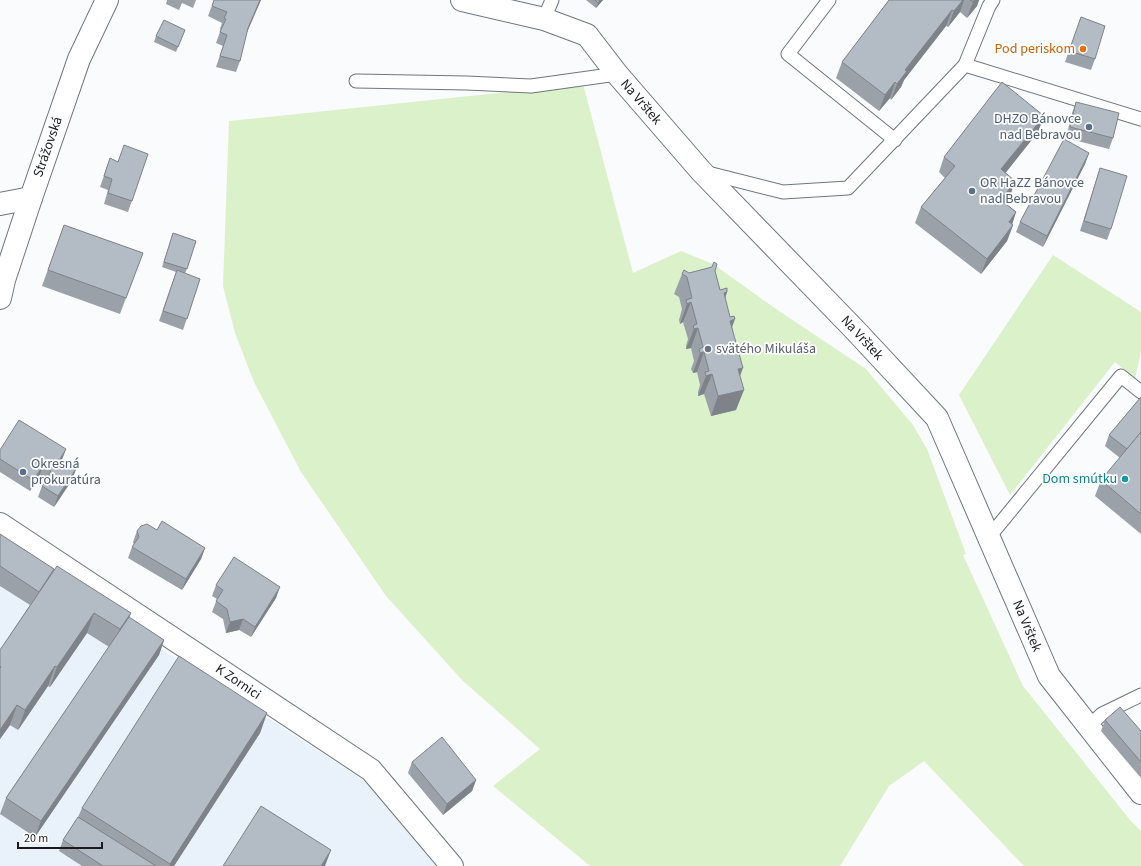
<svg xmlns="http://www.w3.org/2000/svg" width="1141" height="866" viewBox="0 0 1141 866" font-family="'Source Sans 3',sans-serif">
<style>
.built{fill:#e9f1fa}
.green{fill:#dbf1ca}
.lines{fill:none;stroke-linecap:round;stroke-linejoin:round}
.service-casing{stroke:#6f767e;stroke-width:15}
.minor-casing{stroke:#6f767e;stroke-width:24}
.service{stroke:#fff;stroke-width:13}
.minor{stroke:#fff;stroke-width:22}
.wall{fill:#9aa1a9}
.shaded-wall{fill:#7d8389}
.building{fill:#b3bbc4;stroke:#7d8389}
.food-dot{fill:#e8710a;stroke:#fff;stroke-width:1.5}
.service-dot{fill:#5c6f8a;stroke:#fff;stroke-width:1.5}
.worship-dot{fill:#6b7280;stroke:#fff;stroke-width:1.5}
.culture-dot{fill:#0f9aa8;stroke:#fff;stroke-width:1.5}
.labels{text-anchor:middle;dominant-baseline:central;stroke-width:3.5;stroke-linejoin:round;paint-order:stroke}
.food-label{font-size:14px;fill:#c56008;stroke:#fff;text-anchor:end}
.street-label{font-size:14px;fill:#181b1e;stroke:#fff}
.service-label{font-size:14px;fill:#4e5e75;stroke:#fff;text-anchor:start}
.worship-label{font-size:14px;fill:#5b616d;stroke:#fff;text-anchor:start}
.culture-label{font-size:14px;fill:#0d838f;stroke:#fff;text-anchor:end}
</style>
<rect width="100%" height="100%" fill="#fafbfd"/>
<!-- built -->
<polygon class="built" points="0,545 390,797 436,866 0,866"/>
<!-- green -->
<g class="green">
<polygon points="583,84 633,273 681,251 713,264 776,309 866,369 913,425 927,449 966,554 963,555 1023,686 1130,820 1141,831 1141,866 1024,866 924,761 889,786 840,866 590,866 493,786 540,749 462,680 386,596 301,472 254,382 235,333 223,286 229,121"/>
<polygon points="1053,255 1141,312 1141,351 1135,379 1115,362 1010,495 959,395"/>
</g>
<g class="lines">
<!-- service casing -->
<g class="service-casing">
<g id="service">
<polyline points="829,0 788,54 895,140"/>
<polyline points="544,19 552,0"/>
<polyline points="965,65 989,6 993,0"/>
<polyline points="356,81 467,83 531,86 617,74"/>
<polyline points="704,172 783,192 848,188 965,65 1141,119"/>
<polyline points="989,537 1121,376 1141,392"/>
<polyline points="1089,726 1102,714 1141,695"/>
</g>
</g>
<!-- minor casing -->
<g class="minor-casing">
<g id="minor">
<polyline points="462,0 544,19 587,35 617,74 701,171 855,330 937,418 1049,676 1141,793"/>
<polyline points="0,204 31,198"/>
<polyline points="0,298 4,280 31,198 79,59 107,0"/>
<polyline points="0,524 371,770 452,866"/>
</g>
</g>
<!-- service -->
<use href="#service" class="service"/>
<!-- minor -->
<use href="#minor" class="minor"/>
</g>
<!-- wall -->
<g class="wall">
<polygon points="167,0 196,0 193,8 182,3 179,10 166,4"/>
<polygon points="214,0 261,0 247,32 240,61 236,72 216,67 223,46 216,43 221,29 220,29 222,23 208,16"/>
<polygon points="586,0 603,0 596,8"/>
<polygon points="889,0 979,0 977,6 967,18 960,12 948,27 946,26 904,80 901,87 891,100 890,98 879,111 836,78 842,62"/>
<polygon points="1081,17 1095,59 1091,70 1065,62"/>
<polygon points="185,30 176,52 154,42 156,36"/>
<polygon points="1076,102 1113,138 1109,149 1066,138 1072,113"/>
<polygon points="1044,116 1038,132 1005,173 1010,197 1005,203 1016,212 1012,224 1013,225 1007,241 981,274 915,223 921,207 945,178 939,172 944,157"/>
<polygon points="1089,153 1085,164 1043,247 1016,232 1020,222"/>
<polygon points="148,154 128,212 104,204 108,190 100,187 110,158 118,162"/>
<polygon points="1100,168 1111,229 1107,240 1080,231"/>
<polygon points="64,225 143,253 120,314 42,286"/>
<polygon points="173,233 196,241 185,274 200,279 183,330 159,321 176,272 162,267"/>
<polygon points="715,271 720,290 727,292 725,299 732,327 740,376 736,410 711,416 704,394 698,396 698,392 700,385 697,372 693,373 691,369 694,361 691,348 686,349 686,346 688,339 683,322 680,324 679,320 682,309 679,297 674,294 682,274"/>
<polygon points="1141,397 1141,534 1095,496 1101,480 1120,458 1105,446 1109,435"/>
<polygon points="0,450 62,460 76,469 72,480 54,507 38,497 42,486 46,481 39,476 30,491 0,472"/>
<polygon points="157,530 205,548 201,559 182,590 128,558 132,547 134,545 133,542 137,531"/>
<polygon points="0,534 164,640 159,655 35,837 0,814 6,798 109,647 87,633 50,687 48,686 18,730 10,725 0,739 0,650 30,605 0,586"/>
<polygon points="216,585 276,598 251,637 239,630 226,633 223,619 212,612 217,599 212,596"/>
<polygon points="267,713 260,733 174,866 82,866 59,851 63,840 78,817 82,808"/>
<polygon points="1105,720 1141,731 1141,778 1101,731"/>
<polygon points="412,762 476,780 472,791 443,815 408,773"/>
</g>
<!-- shaded-wall -->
<g class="shaded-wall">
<polygon points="260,0 261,0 244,39 248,28"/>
<polygon points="600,0 603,0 596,8 598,3"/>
<polygon points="963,0 964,0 960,12 948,27 954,11"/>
<polygon points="975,0 979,0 977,6 967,18 973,2"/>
<polygon points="952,10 946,26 904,80 901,87 891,100 897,84 905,70"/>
<polygon points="895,82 890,98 879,111 885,95"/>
<polygon points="1044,116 1038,132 996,185 1001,169"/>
<polygon points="1089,153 1085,164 1043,247 1047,236"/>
<polygon points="1015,181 1010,197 999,211 1004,196"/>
<polygon points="1016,212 1011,228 1009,222"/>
<polygon points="1013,225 1007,241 981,274 987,259"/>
<polygon points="727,292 720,312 724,293"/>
<polygon points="691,302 683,322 680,324 687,304"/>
<polygon points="735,319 728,339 730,321"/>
<polygon points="698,328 691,348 686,349 694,329"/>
<polygon points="704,352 697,372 693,373 700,353"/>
<polygon points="743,368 736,387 738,369"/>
<polygon points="712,374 704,394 698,396 706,376"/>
<polygon points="744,390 736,410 711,416 718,396"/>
<polygon points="66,449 62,460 60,459"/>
<polygon points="43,466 39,476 30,491 33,480"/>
<polygon points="76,469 72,480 54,507 58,496"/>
<polygon points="205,548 201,559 182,590 186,579"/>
<polygon points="280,587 276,598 251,637 255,627"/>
<polygon points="94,613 87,633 50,687 57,667"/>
<polygon points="131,613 124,633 112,649 120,629"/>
<polygon points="243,619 239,630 226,633 230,622"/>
<polygon points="164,640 159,655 35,837 41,821"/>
<polygon points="55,666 48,686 18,730 25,710"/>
<polygon points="17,705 10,725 0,739 0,730"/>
<polygon points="267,713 260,733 174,866 169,866 170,864"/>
<polygon points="476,780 472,791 443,815 447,804"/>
<polygon points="331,850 325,866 321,866"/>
</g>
<!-- building -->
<g class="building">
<polygon points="214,0 260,0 248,28 240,61 220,56 227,35 220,32 226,19 224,18 227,12 212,6"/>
<polygon points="595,0 600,0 598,3"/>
<polygon points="889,0 963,0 954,11 952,10 905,70 907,71 897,84 895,82 885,95 842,62"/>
<polygon points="970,0 975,0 973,2"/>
<polygon points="1081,17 1105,26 1095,59 1069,51"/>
<polygon points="164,20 185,30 178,47 156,36"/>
<polygon points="1002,82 1044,116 1001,169 1015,181 1004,196 1000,193 997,197 1016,212 1009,222 1013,225 987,259 921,207 955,166 944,157"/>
<polygon points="1076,102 1119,113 1113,138 1070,127"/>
<polygon points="1064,139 1089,153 1047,236 1020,222"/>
<polygon points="124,145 148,154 132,201 108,193 112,179 104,176 110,158 118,162"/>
<polygon points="1100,168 1127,176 1111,229 1084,221"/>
<polygon points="64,225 143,253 126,298 48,270"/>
<polygon points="173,233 196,241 187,269 164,262"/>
<polygon points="714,262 717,264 715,271 720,290 727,288 727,292 724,293 730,317 734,316 735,319 730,321 743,368 738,369 744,390 718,396 712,374 706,376 705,372 709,371 704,352 700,353 699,349 703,347 698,328 694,329 693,326 697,324 691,302 687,304 686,300 692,298 687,277 682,274 684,270 689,273 712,267"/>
<polygon points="177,270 200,279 187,319 163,311"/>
<polygon points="1141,397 1141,432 1127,449 1109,435"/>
<polygon points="19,420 66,449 60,459 76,469 58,496 42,486 51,471 43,466 33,480 0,459 0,450"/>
<polygon points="1141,432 1141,514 1101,480"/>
<polygon points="162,521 205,548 186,579 132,547 139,537 137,531 141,526 147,524 157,530"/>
<polygon points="0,534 54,569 39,592 0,566"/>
<polygon points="234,557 280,587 255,627 243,619 230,622 227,609 216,601 223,590 216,585"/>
<polygon points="57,566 131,613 120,629 94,613 57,667 55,666 25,710 17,705 0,730 0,668 1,667 0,666 0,650"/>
<polygon points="129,617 164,640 41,821 6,798"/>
<polygon points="179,656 267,713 170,864 82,808"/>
<polygon points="1120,707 1141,731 1141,762 1105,720"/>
<polygon points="442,737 476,780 447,804 412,762"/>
<polygon points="261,806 331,850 321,866 223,866"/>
<polygon points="78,817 156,866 103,866 63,840"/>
</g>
<!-- markers -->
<circle class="food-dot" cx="1083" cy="49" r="4"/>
<g class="service-dot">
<circle cx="1089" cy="127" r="4"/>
<circle cx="972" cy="191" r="4"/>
<circle cx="23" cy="472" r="4"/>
</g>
<circle class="worship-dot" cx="708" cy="349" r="4"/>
<circle class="culture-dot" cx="1125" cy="479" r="4"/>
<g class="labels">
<!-- food labels -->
<g class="food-label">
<text x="1075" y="49">Pod periskom</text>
</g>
<!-- street labels -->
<g class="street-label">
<text transform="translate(641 102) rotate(49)">Na Vrštek</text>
<text transform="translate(48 147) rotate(-71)">Strážovská</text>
<text transform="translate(862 338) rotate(47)">Na Vrštek</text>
<text transform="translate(1027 626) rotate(67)">Na Vrštek</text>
<text transform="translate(238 682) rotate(34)">K Zornici</text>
</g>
<!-- service labels -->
<g class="service-label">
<text x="1081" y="119" text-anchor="end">DHZO Bánovce<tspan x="1081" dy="16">nad Bebravou</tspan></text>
<text x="980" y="183">OR HaZZ Bánovce<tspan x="980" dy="16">nad Bebravou</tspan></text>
<text x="31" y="464">Okresná<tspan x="31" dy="16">prokuratúra</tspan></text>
</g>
<!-- worship labels -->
<g class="worship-label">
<text x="716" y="349">svätého Mikuláša</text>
</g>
<!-- culture labels -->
<g class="culture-label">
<text x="1117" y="479">Dom smútku</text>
</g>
</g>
<!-- scale -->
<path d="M18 842v6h84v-6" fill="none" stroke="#181b1e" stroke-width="2"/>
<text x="24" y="842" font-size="12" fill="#181b1e" stroke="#ffffff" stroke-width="3" paint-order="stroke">20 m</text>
</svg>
